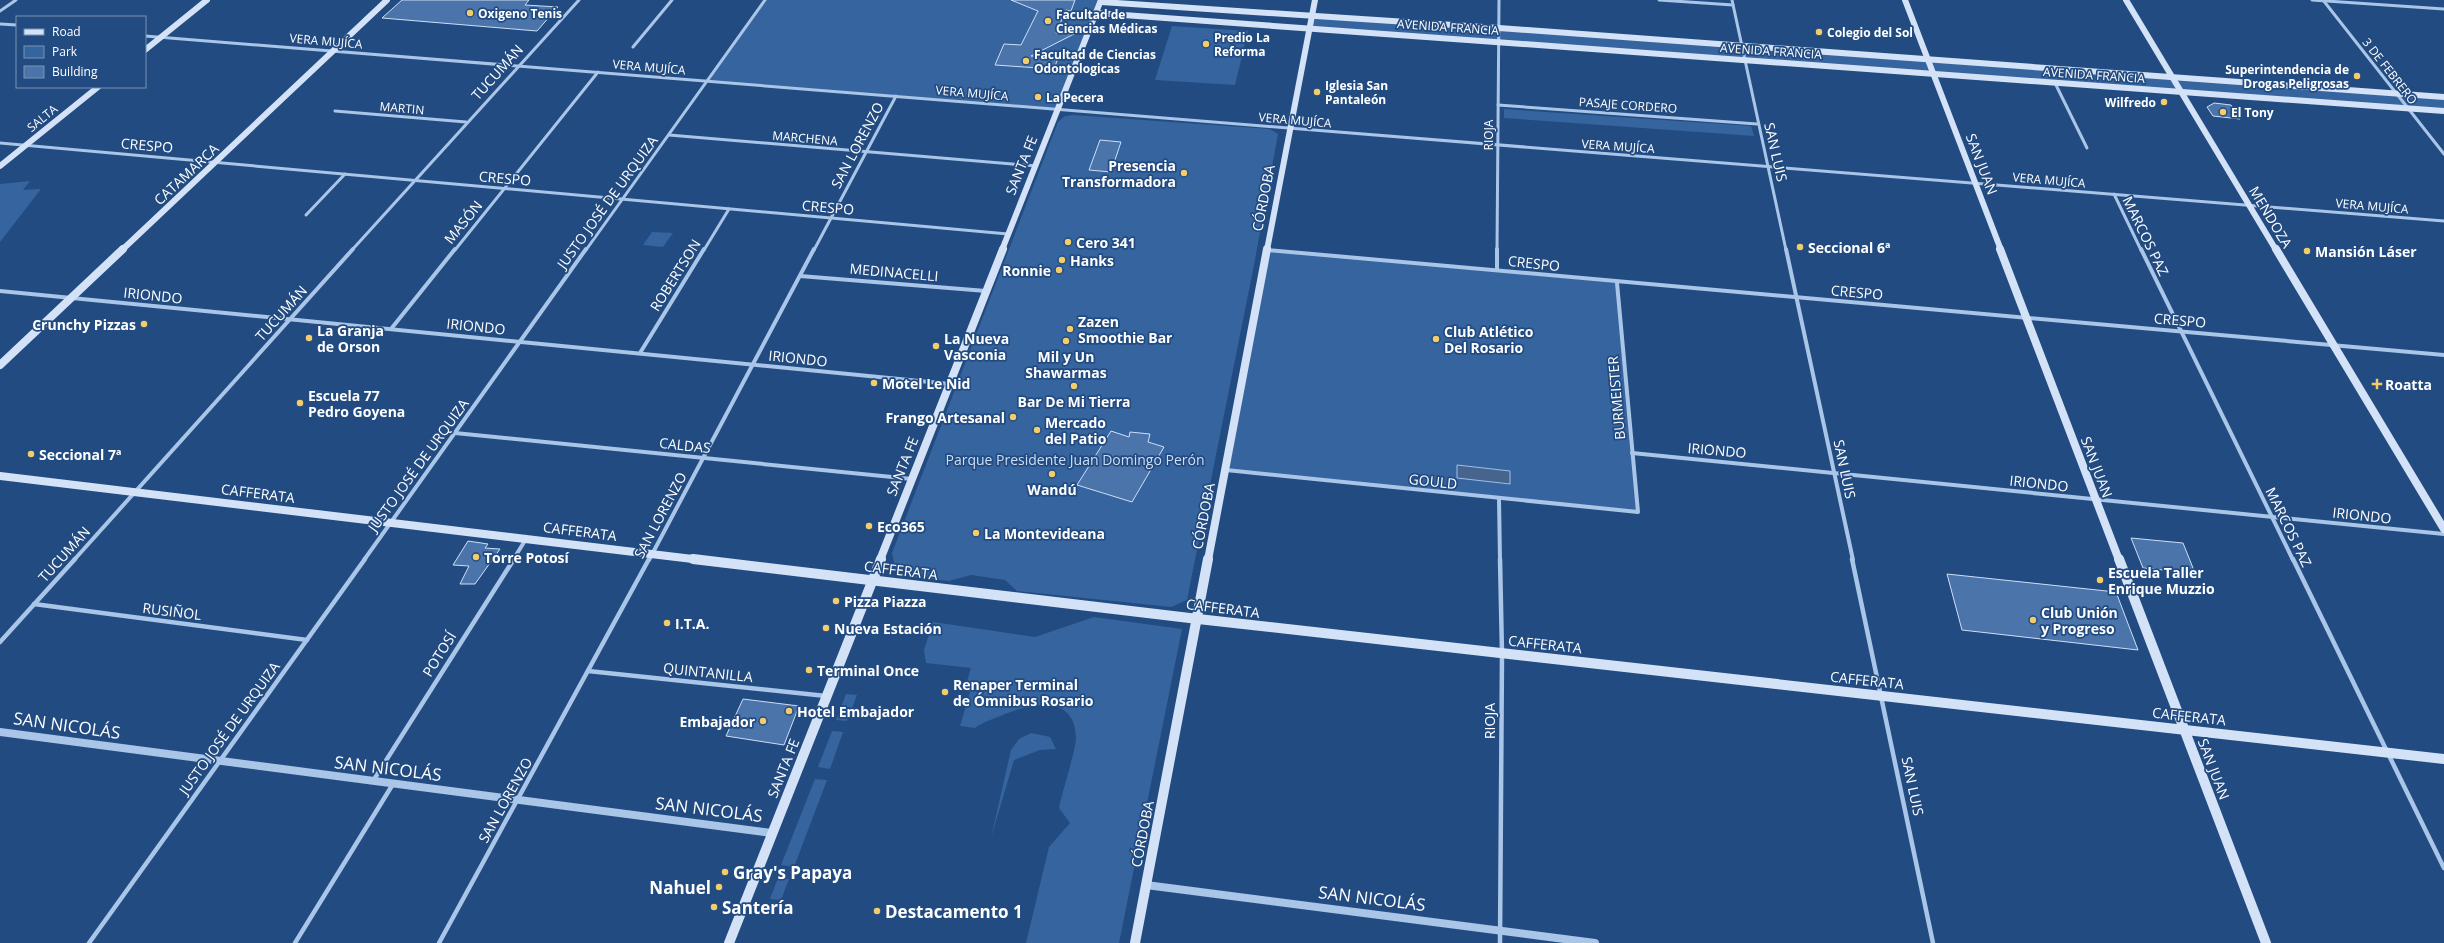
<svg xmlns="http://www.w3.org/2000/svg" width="2444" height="943" viewBox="0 0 2444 943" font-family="'Open Sans',sans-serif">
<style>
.green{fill:#36649f}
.water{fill:#46648c;stroke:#9dbfe9}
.building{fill:#4b74aa;stroke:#cddff6}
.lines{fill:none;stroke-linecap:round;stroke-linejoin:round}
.minor-far2{stroke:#a9c5e8;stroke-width:3}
.minor-far1{stroke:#a9c5e8;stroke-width:4}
.minor{stroke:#a9c5e8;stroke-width:4.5}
.tertiary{stroke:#a9c5e8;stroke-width:8}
.secondary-far2{stroke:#d3e2f6;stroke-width:6}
.secondary-far1{stroke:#d3e2f6;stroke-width:8}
.secondary{stroke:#d3e2f6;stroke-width:10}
.poi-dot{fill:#f3cd6b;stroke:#224b81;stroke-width:1.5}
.labels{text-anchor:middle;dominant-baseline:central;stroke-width:3.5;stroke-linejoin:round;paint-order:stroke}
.far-poi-label{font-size:12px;font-weight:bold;fill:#fff;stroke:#224b81;text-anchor:start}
.far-street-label{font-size:12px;fill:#fff;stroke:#224b81}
.street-label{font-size:14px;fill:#fff;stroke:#224b81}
.poi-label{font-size:14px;font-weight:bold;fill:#fff;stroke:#224b81;text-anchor:start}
.park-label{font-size:14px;fill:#cddff6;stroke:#224b81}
.near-street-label{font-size:17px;fill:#fff;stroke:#224b81}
.near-poi-label{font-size:17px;font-weight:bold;fill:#fff;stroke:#224b81;text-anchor:start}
</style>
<rect width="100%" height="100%" fill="#224b81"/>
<!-- green -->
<g class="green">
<polygon points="765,0 1101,0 1058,109 708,81"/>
<polygon points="1312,16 2444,97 2444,111 1309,28"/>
<polygon points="1172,26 1248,31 1235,85 1155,80"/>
<polygon points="1504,109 1751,126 1754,136 1504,118"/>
<polygon points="1073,115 1270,129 1278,134 1254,265 1187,600 1171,607 1017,591 1005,580 971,575 949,581 911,577 895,568 892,553 1058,122 1065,116"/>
<polygon points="30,181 23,190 41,189 0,242 0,184"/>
<polygon points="652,232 673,233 663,247 643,245"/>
<polygon points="1268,250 1617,283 1638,512 1226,470"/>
<path d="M 1094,617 L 1182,629 L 1119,943 L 1026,943 L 1049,847 L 1070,823 L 1059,808 C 1062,792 1076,750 1076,737 C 1074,694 1033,703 1005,714 C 994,719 985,721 975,728 L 960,726 L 970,692 L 964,691 L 971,668 L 926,663 L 924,650 L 933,622 L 1035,637 Z"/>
<polygon points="846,694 857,695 847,721 836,720"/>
<polygon points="832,731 843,732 830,769 818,767"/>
<polygon points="1031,733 1050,737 1056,749 1040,750 1014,760 991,838 1011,750 1019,739"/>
<polygon points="815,779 827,780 794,867 781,865"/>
<polygon points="778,878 789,879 781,900 770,899"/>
</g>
<!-- water -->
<polygon class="water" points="1457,465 1510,471 1510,484 1457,478"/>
<!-- building -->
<g class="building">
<polygon points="402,0 529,0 525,5 558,7 537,31 382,18"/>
<polygon points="1011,0 1075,0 1071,11 1066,10 1056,33 1074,34 1031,56 1058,58 1054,69 995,65 1004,44 1021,45 1038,11"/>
<polygon points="2214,103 2231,105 2240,119 2213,116 2207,107"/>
<polygon points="1100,140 1121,142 1111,172 1089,170"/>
<polygon points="1111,431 1129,437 1130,432 1150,434 1148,442 1164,447 1132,502 1077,485"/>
<polygon points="2131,538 2183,543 2195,573 2143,568"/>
<polygon points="468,541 488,544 485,548 500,549 475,584 460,584 469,566 453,565"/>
<polygon points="1947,574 2116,592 2138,650 1962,630"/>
<polygon points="743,699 799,706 784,745 726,736"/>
</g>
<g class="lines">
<!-- minor-far2 -->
<g class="minor-far2">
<polyline points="1659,0 1733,5"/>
<polyline points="1732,0 1786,250"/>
<polyline points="2312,0 2444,9"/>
<polyline points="2323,0 2444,154"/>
<polyline points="0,11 16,0"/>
<polyline points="0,24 17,25"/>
<polyline points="145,36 2444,221"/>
<polyline points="633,47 672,0"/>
<polyline points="2055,83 2087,148"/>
<polyline points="1498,105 1757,124"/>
<polyline points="335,111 466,122"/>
<polyline points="669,135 1036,166"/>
<polyline points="0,143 1008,234"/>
<polyline points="2114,194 2141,250"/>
<polyline points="306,215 345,174"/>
<polyline points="352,250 579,0"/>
<polyline points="455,250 598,72"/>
<polyline points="586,250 765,0"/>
<polyline points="704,250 729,209"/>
<polyline points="814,250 896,96"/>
<polyline points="1497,250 1499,0"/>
</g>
<!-- minor-far1 -->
<g class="minor-far1">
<polyline points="1786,249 1853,560"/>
<polyline points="2141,249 2293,560"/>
<polyline points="1268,250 2444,355"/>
<polyline points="1497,270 1497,249"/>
<polyline points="800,276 986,291"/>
<polyline points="0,291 950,384"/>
<polyline points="391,329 455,249"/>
<polyline points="640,353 704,249"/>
<polyline points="455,433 912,479"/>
<polyline points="1632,453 2444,534"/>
<polyline points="1226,470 1638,512 1617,283"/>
<polyline points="1499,499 1500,560"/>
<polyline points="74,560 353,249"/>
<polyline points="364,560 586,249"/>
<polyline points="513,560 526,539"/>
<polyline points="649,560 814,249"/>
</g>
<!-- minor -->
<g class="minor">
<polyline points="1852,559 1933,943"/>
<polyline points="2293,559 2444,868"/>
<polyline points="34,604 307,640"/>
<polyline points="0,642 75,559"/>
<polyline points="588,671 826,696"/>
<polyline points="373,781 514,559"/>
<polyline points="89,943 365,559"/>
<polyline points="295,943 393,784"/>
<polyline points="439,943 649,559"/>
<polyline points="1500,943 1502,653 1500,559"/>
</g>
<!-- tertiary -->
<g class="tertiary">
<polyline points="0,732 772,833"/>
<polyline points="1146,885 1595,943"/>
</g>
<!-- secondary-far2 -->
<g class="secondary-far2">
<polyline points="1905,0 2001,250"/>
<polyline points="2126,0 2276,250"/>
<polyline points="1101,2 1499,28 2444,97"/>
<polyline points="1096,13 2444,111"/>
<polyline points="145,50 207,0"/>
<polyline points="0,166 98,87"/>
<polyline points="122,250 387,0"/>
<polyline points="1002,250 1101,0"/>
<polyline points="1267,250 1315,0"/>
</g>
<!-- secondary-far1 -->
<g class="secondary-far1">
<polyline points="2000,249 2119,560"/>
<polyline points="2276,249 2444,529"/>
<polyline points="0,365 123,249"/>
<polyline points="0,476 701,560"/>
<polyline points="880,560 1003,249"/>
<polyline points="1208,560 1267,249"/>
</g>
<!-- secondary -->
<g class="secondary">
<polyline points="693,559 1198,619 2444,759"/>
<polyline points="2119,559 2266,943"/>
<polyline points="729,943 881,559"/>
<polyline points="1135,943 1208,559"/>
</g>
</g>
<!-- markers -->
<g class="poi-dot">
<circle cx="470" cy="13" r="4"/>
<circle cx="1048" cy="21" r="4"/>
<circle cx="1819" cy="32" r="4"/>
<circle cx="1206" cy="44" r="4"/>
<circle cx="1026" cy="61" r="4"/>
<circle cx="2357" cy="76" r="4"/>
<circle cx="1317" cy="92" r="4"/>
<circle cx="1038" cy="97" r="4"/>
<circle cx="2164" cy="102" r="4"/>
<circle cx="2223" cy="112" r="4"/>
<circle cx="1184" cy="173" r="4"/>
<circle cx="1068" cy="242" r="4"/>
<circle cx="1800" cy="247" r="4"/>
<circle cx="2307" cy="251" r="4"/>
<circle cx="1062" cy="260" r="4"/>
<circle cx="1059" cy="270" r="4"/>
<circle cx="144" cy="324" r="4"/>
<circle cx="1070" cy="329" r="4"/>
<circle cx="309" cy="338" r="4"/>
<circle cx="1436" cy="339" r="4"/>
<circle cx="1066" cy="341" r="4"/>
<circle cx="936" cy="346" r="4"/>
<circle cx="874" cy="383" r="4"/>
<path d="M2375 378h4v4h4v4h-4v4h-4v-4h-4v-4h4z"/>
<circle cx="1074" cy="386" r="4"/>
<circle cx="300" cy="403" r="4"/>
<circle cx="1013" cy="417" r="4"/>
<circle cx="1037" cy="430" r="4"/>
<circle cx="31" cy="454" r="4"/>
<circle cx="1052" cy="474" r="4"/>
<circle cx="869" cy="526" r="4"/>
<circle cx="976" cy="533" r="4"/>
<circle cx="476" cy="557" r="4"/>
<circle cx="2100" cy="580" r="4"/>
<circle cx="836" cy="601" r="4"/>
<circle cx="2033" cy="620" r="4"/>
<circle cx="667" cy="623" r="4"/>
<circle cx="826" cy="628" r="4"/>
<circle cx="809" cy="670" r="4"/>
<circle cx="945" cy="692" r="4"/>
<circle cx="789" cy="711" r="4"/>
<circle cx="763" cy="721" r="4"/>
<circle cx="725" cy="872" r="4"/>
<circle cx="719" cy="887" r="4"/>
<circle cx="714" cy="907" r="4"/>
<circle cx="877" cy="911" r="4"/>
</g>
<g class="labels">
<!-- far-poi labels -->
<g class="far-poi-label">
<text x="478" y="13">Oxigeno Tenis</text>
<text x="1056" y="14">Facultad de<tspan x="1056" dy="14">Ciencias Médicas</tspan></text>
<text x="1827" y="32">Colegio del Sol</text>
<text x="1214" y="37">Predio La<tspan x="1214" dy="14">Reforma</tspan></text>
<text x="1034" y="54">Facultad de Ciencias<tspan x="1034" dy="14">Odontologicas</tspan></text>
<text x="2349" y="69" text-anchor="end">Superintendencia de<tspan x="2349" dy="14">Drogas Peligrosas</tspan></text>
<text x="1325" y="85">Iglesia San<tspan x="1325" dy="14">Pantaleón</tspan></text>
<text x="1046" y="97">La Pecera</text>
<text x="2156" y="102" text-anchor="end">Wilfredo</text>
<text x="2231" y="112">El Tony</text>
</g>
<!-- far-street labels -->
<g class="far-street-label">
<text transform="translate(1448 27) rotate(4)">AVENIDA FRANCIA</text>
<text transform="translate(326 41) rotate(5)">VERA MUJÍCA</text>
<text transform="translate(1771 51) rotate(4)">AVENIDA FRANCIA</text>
<text transform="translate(649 67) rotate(5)">VERA MUJÍCA</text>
<text transform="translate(2390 71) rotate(52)">3 DE FEBRERO</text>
<text transform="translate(2094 75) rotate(4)">AVENIDA FRANCIA</text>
<text transform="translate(972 93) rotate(5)">VERA MUJÍCA</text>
<text transform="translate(1628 105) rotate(4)">PASAJE CORDERO</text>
<text transform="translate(402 108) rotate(5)">MARTIN</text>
<text transform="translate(42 118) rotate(-39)">SALTA</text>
<text transform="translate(1295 120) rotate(5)">VERA MUJÍCA</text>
<text transform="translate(1488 135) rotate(-90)">RIOJA</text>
<text transform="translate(805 138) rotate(5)">MARCHENA</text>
<text transform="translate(1618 146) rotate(4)">VERA MUJÍCA</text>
<text transform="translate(2049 180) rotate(5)">VERA MUJÍCA</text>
<text transform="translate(2372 206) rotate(5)">VERA MUJÍCA</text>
</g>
<!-- street labels -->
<g class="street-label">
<text transform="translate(497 72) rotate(-48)">TUCUMÁN</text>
<text transform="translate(147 145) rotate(5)">CRESPO</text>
<text transform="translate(857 145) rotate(-62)">SAN LORENZO</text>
<text transform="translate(1776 152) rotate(77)">SAN LUIS</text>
<text transform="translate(1982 164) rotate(69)">SAN JUAN</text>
<text transform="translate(1021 165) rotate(-68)">SANTA FE</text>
<text transform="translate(186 174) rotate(-43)">CATAMARCA</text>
<text transform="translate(505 178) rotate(5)">CRESPO</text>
<text transform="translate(1263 198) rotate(-79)">CÓRDOBA</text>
<text transform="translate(607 202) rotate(-54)">JUSTO JOSÉ DE URQUIZA</text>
<text transform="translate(828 207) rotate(5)">CRESPO</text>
<text transform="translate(2271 217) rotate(59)">MENDOZA</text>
<text transform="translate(463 222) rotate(-51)">MASÓN</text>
<text transform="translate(2146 236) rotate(64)">MARCOS PAZ</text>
<text transform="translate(1534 263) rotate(6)">CRESPO</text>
<text transform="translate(894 272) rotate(5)">MEDINACELLI</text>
<text transform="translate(675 275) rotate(-58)">ROBERTSON</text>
<text transform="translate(1857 292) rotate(5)">CRESPO</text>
<text transform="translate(153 295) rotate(6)">IRIONDO</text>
<text transform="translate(281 313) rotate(-48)">TUCUMÁN</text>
<text transform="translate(2180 320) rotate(5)">CRESPO</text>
<text transform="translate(476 326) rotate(6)">IRIONDO</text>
<text transform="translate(798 358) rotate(6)">IRIONDO</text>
<text transform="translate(1616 398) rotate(-95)">BURMEISTER</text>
<text transform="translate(685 445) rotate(6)">CALDAS</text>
<text transform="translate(1717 450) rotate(5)">IRIONDO</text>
<text transform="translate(418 465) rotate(-54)">JUSTO JOSÉ DE URQUIZA</text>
<text transform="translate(902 466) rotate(-68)">SANTA FE</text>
<text transform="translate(2097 467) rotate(69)">SAN JUAN</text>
<text transform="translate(1845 469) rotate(78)">SAN LUIS</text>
<text transform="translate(1433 481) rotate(6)">GOULD</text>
<text transform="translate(2039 483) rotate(6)">IRIONDO</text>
<text transform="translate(258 493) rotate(7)">CAFFERATA</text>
<text transform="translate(660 515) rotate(-62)">SAN LORENZO</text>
<text transform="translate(2362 515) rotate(6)">IRIONDO</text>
<text transform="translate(1203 516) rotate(-79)">CÓRDOBA</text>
<text transform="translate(2289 527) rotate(64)">MARCOS PAZ</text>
<text transform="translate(580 531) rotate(7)">CAFFERATA</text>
<text transform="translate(64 554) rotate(-48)">TUCUMÁN</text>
<text transform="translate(901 570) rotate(7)">CAFFERATA</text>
<text transform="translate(1223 608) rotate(7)">CAFFERATA</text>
<text transform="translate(172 611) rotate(7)">RUSIÑOL</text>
<text transform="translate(1545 644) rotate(6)">CAFFERATA</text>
<text transform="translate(439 654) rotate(-58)">POTOSÍ</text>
<text transform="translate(708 672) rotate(6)">QUINTANILLA</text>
<text transform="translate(1867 680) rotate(6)">CAFFERATA</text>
<text transform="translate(2189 716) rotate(6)">CAFFERATA</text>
<text transform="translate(1489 721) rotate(-90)">RIOJA</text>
<text transform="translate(229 728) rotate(-54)">JUSTO JOSÉ DE URQUIZA</text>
<text transform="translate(783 768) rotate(-68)">SANTA FE</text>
<text transform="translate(2214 769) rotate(69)">SAN JUAN</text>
<text transform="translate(1913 786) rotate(78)">SAN LUIS</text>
<text transform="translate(505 800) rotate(-61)">SAN LORENZO</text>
<text transform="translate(1142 834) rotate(-79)">CÓRDOBA</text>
</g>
<!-- poi labels -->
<g class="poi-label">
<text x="1176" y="165" text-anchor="end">Presencia<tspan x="1176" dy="16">Transformadora</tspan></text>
<text x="1076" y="242">Cero 341</text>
<text x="1808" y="247">Seccional 6ª</text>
<text x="2315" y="251">Mansión Láser</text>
<text x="1070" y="260">Hanks</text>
<text x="1051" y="270" text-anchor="end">Ronnie</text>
<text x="1078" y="321">Zazen<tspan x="1078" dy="16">Smoothie Bar</tspan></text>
<text x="136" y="324" text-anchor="end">Crunchy Pizzas</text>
<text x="317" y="330">La Granja<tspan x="317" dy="16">de Orson</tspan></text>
<text x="1444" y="331">Club Atlético<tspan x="1444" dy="16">Del Rosario</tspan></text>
<text x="944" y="338">La Nueva<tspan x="944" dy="16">Vasconia</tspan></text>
<text x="1066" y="356" text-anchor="middle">Mil y Un<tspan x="1066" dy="16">Shawarmas</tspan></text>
<text x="882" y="383">Motel Le Nid</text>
<text x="2385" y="384">Roatta</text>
<text x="308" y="395">Escuela 77<tspan x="308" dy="16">Pedro Goyena</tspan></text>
<text x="1074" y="401" text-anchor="middle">Bar De Mi Tierra</text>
<text x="1005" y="417" text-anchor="end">Frango Artesanal</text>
<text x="1045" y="422">Mercado<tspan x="1045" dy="16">del Patio</tspan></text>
<text x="39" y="454">Seccional 7ª</text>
<text x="1052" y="489" text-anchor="middle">Wandú</text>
<text x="877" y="526">Eco365</text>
<text x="984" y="533">La Montevideana</text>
<text x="484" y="557">Torre Potosí</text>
<text x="2108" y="572">Escuela Taller<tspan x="2108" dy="16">Enrique Muzzio</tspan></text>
<text x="844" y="601">Pizza Piazza</text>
<text x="2041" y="612">Club Unión<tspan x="2041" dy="16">y Progreso</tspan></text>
<text x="675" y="623">I.T.A.</text>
<text x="834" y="628">Nueva Estación</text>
<text x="817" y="670">Terminal Once</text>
<text x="953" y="684">Renaper Terminal<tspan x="953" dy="16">de Ómnibus Rosario</tspan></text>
<text x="797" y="711">Hotel Embajador</text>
<text x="755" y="721" text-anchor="end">Embajador</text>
</g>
<!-- park labels -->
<g class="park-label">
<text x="1075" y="459">Parque Presidente Juan Domingo Perón</text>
</g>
<!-- near-street labels -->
<g class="near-street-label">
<text transform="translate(67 725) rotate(8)">SAN NICOLÁS</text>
<text transform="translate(388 768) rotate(7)">SAN NICOLÁS</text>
<text transform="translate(709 809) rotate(7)">SAN NICOLÁS</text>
<text transform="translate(1372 898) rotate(7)">SAN NICOLÁS</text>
</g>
<!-- near-poi labels -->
<g class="near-poi-label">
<text x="733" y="872">Gray's Papaya</text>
<text x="711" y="887" text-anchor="end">Nahuel</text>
<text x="722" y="907">Santería</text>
<text x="885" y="911">Destacamento 1</text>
</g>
</g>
<!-- legend -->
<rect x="16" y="16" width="130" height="72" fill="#224b81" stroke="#7a93b3"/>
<rect x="24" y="29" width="20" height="6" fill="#d3e2f6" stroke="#7a93b3"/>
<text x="52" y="36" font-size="12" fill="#ffffff">Road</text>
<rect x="24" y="46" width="20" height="12" fill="#36649f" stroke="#7a93b3"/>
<text x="52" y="56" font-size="12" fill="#ffffff">Park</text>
<rect x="24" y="66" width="20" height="12" fill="#4b74aa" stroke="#7a93b3"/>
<text x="52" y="76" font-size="12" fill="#ffffff">Building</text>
</svg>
